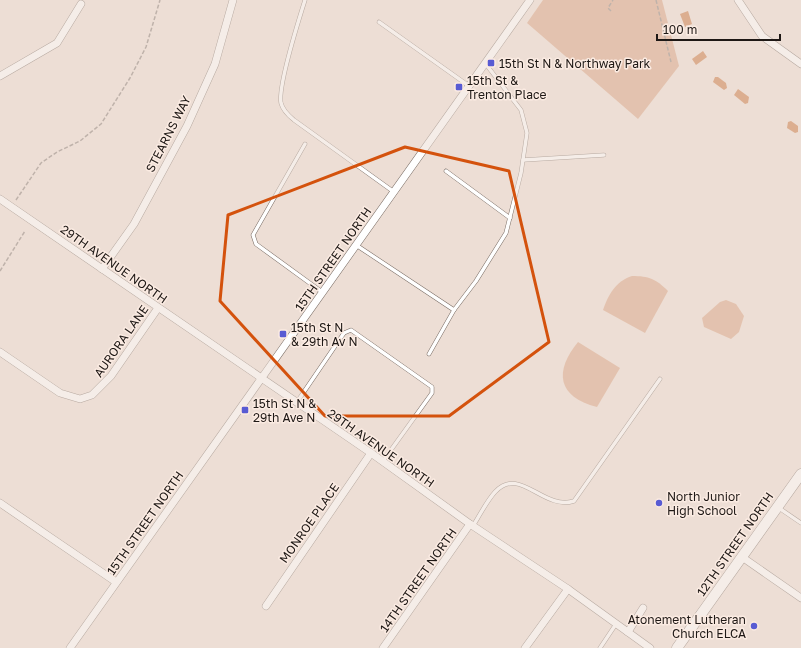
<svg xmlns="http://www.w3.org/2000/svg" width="801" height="648" viewBox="0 0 801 648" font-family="'Golos Text',sans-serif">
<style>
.green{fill:#d8a180}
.water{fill:#c7733d}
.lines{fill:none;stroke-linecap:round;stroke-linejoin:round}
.lane-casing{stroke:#786b63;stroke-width:4.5}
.street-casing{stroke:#786b63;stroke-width:8}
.secondary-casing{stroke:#786b63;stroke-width:11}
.path{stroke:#887d77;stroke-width:1.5;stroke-dasharray:4 2;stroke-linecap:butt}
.lane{stroke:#fff;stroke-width:3.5}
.street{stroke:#fff;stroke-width:7}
.secondary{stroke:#fff;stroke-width:10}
.marked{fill:none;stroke:#d4520d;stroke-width:3;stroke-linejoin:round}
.poi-dot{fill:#585bd3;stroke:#fbebe2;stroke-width:1.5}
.labels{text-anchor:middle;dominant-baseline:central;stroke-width:3;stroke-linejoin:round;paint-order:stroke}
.poi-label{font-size:12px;fill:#1e1815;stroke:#fbebe2;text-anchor:start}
.street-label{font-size:12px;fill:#1e1815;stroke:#fbebe2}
</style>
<rect width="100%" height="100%" fill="#edded5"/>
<!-- green -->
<g class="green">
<polygon points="543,0 662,0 679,66 638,119 527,23"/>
<path d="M 632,276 C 649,276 656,279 668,291 L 645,333 L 603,310 C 608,295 616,281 632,276 Z"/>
<polygon points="726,300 736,304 744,316 739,332 731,339 704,327 702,318 720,302"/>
<path d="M 578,342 L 620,368 L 597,407 C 557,397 554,371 578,342 Z"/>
</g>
<!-- water -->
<g class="water">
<polygon points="688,11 692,24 685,27 680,14"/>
<polygon points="703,51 707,57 696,65 692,59"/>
<polygon points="715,77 718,77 726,83 727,88 724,90 713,82"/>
<polygon points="738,89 749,97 748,103 745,104 734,95"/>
<polygon points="791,121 798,126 798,132 795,133 787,128 788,122"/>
</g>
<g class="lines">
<!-- lane casing -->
<g class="lane-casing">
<g id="lane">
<path d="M 305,0 C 299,19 278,87 281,103 C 283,111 289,116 294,120 L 394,192"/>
<polyline points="379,22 469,86"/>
<polyline points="305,144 253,235 256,244 322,292"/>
<polyline points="523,160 604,155"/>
<polyline points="446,171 510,218"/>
<polyline points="356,245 454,310"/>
<polyline points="429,354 454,310 476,281 506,233 521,173 527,133 521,110 485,63"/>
<polyline points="297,402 344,333 351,330 432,387 432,393 383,461"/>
<polyline points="779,508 801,523"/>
<path d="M 473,526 C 480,515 486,502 495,492 C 520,465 543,511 574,501 L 660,379"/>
<polyline points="600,648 616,624"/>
</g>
</g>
<!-- street casing -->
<g class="street-casing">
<g id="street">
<polyline points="738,0 762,36 801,64"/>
<polyline points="0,76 57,43 81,4"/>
<polyline points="0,199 371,453 470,524 568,589 650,648"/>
<polyline points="102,269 134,224 187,126 215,64 233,0"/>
<polyline points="0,352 60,393 80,399 92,395 111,376 158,308"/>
<polyline points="0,503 116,582"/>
<polyline points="742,557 801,598"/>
<polyline points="266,606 371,453"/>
<polyline points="628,632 643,608"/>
<polyline points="70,648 530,0"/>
<polyline points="383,648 470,524"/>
<polyline points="525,648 568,589"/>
</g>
</g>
<!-- secondary casing -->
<g class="secondary-casing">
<polyline id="secondary" points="677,648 801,474"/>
</g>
<!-- path -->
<g class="path">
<polyline points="656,0 671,62"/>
<polyline points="611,11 608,8 613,0"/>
<polyline points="16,200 41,163 57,152 80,141 101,124 130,78 146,47 160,0"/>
<polyline points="0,271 25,231"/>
</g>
<!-- lane -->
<use href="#lane" class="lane"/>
<!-- street -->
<use href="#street" class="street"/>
<!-- secondary -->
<use href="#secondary" class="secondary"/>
</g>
<!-- marked area -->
<path d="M0 0H801V648H0ZM 405,147 L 509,171 L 549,342 L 449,416 L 325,416 L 220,301 L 228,215 Z" fill="#edded5" fill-opacity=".55" fill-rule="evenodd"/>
<path class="marked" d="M 405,147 L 509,171 L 549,342 L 449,416 L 325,416 L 220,301 L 228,215 Z"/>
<!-- markers -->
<g class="poi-dot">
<rect x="487" y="59" width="8" height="8" rx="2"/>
<rect x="455" y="83" width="8" height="8" rx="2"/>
<rect x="279" y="330" width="8" height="8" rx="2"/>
<rect x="241" y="406" width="8" height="8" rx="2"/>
<circle cx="659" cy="503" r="4"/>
<circle cx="754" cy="626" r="4"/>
</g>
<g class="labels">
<!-- poi labels -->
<g class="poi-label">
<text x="499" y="63">15th St N &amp; Northway Park</text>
<text x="467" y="80">15th St &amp;<tspan x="467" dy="14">Trenton Place</tspan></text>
<text x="291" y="327">15th St N<tspan x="291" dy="14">&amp; 29th Av N</tspan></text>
<text x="253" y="403">15th St N &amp;<tspan x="253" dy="14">29th Ave N</tspan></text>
<text x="667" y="496">North Junior<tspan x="667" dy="14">High School</tspan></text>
<text x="746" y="619" text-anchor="end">Atonement Lutheran<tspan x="746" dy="14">Church ELCA</tspan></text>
</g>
<!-- street labels -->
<g class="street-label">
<text transform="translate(168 134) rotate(-63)">STEARNS WAY</text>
<text transform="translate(333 259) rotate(-55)">15TH STREET NORTH</text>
<text transform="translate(114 264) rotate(35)">29TH AVENUE NORTH</text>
<text transform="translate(121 341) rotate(-55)">AURORA LANE</text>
<text transform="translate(381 448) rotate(35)">29TH AVENUE NORTH</text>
<text transform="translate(145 523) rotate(-55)">15TH STREET NORTH</text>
<text transform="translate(309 523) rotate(-55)">MONROE PLACE</text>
<text transform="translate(735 544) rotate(-55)">12TH STREET NORTH</text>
<text transform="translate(418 580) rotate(-55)">14TH STREET NORTH</text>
</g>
</g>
<!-- scale -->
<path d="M657 34v6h123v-6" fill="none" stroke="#1e1815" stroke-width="2"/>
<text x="663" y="34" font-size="12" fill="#1e1815" stroke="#fbebe2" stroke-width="3" paint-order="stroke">100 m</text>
</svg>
